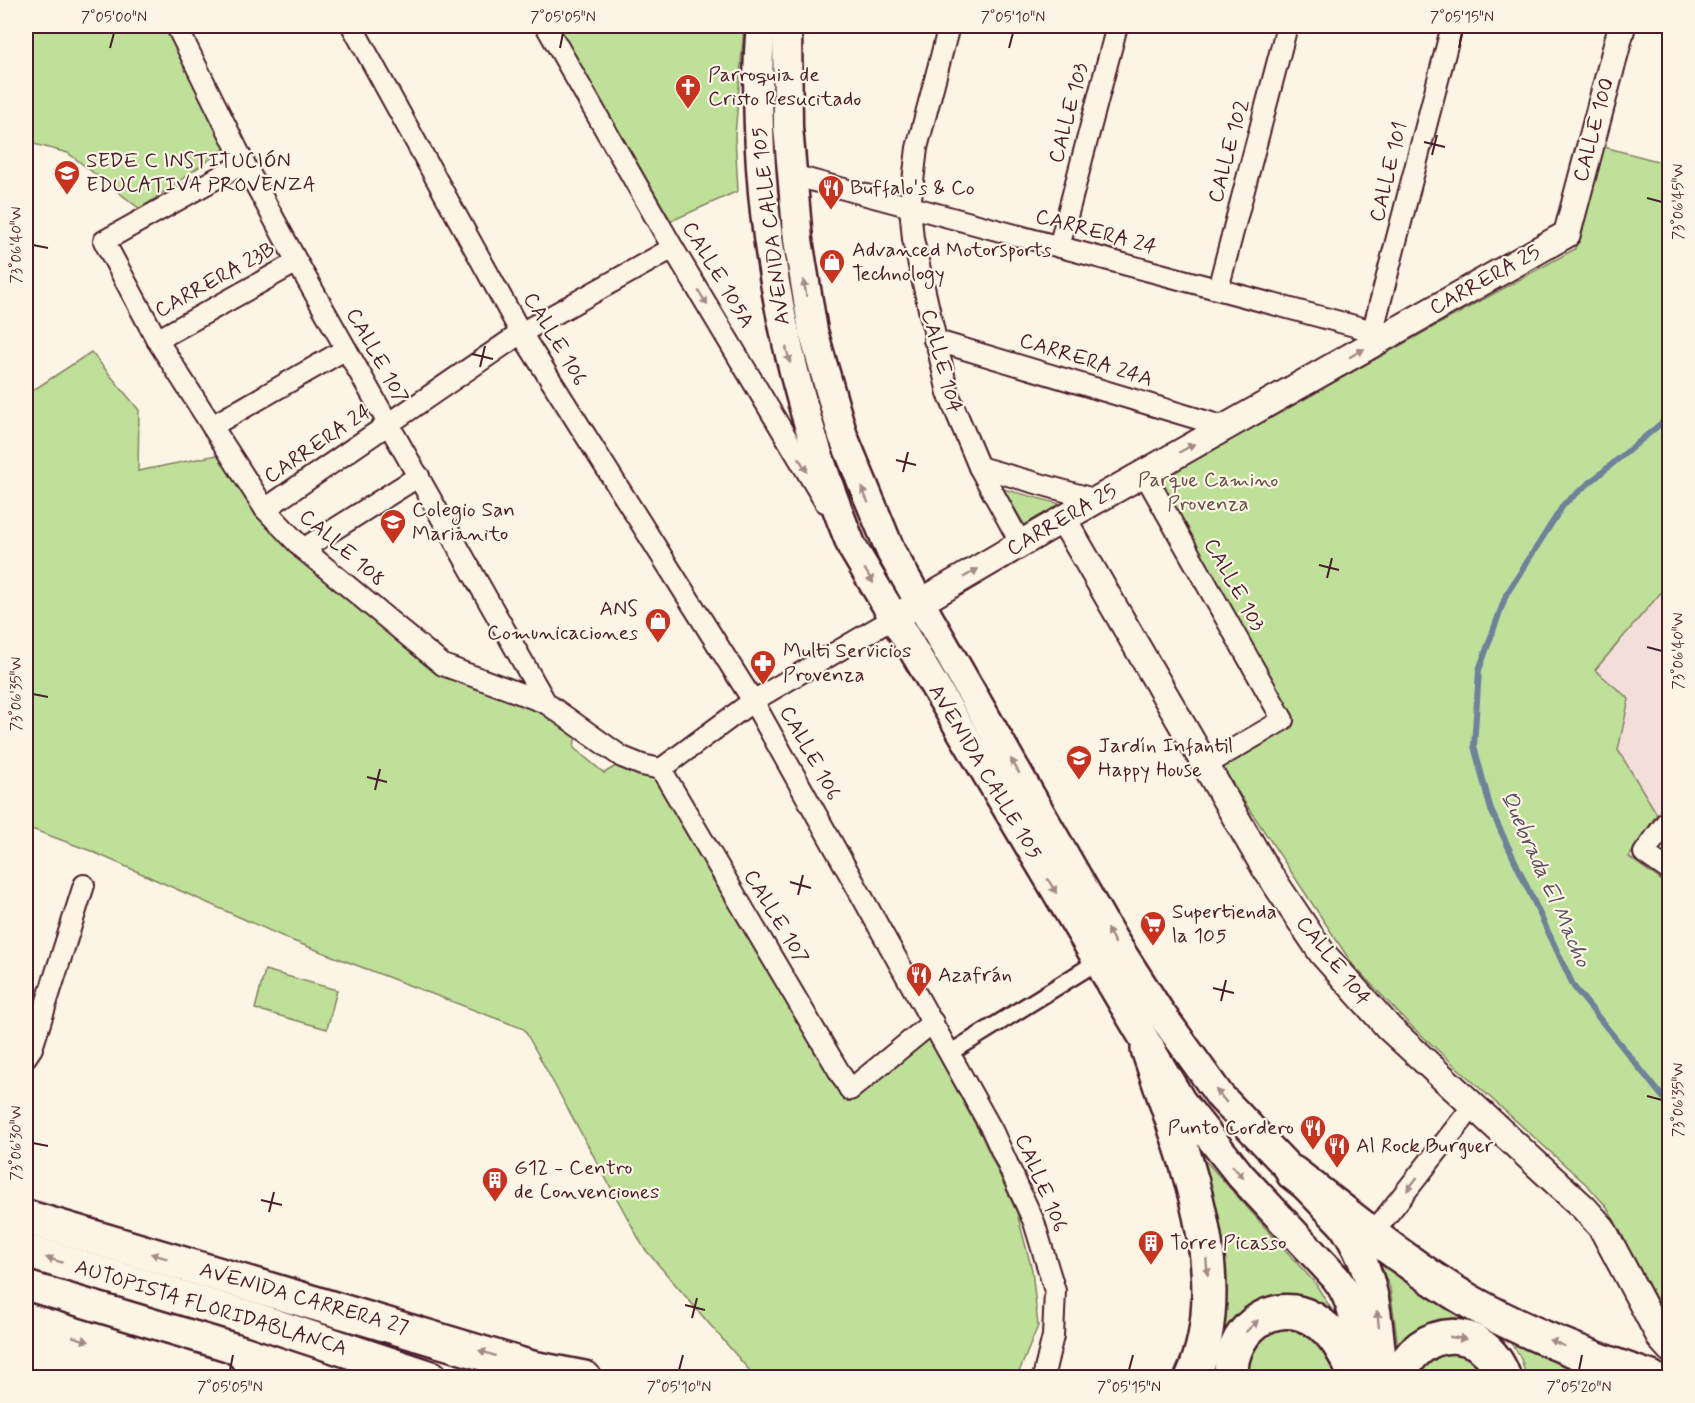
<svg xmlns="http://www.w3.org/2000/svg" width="1695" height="1403" viewBox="0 0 1695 1403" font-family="Mynerve,sans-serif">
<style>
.built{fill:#f4deda}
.green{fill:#bee099;stroke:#848062;stroke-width:1.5}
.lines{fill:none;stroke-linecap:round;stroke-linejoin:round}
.stream{stroke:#6d829b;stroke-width:6}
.pedestrian-casing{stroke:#4a1f2b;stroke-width:20}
.minor-casing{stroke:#4a1f2b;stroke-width:24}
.tertiary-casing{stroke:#4a1f2b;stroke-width:30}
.secondary-casing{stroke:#4a1f2b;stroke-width:33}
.trunk-casing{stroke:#4a1f2b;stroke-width:38}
.pedestrian{stroke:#fcf5e5;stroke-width:15}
.minor{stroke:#fcf5e5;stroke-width:20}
.tertiary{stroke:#fcf5e5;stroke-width:26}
.secondary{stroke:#fcf5e5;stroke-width:28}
.trunk{stroke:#fcf5e5;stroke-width:33}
.oneway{fill:#a38a88}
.ticks{fill:none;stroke:#4a1f2b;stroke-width:2}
.labels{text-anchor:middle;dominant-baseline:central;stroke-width:4.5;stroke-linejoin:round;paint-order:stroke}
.poi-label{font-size:21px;fill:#4a1f2b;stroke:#fcf5e5;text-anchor:start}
.street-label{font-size:21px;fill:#4a1f2b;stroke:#fcf5e5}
.park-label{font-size:21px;fill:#674f46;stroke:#fcf5e5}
.water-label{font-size:22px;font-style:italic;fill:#5c5163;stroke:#fcf5e5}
.neatline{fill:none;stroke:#4a1f2b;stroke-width:2}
.ticks-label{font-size:15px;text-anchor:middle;fill:#4a1f2b}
</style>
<rect width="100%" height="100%" fill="#fcf5e5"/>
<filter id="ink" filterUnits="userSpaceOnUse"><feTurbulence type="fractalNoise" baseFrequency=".0167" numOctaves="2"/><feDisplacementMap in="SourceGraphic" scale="12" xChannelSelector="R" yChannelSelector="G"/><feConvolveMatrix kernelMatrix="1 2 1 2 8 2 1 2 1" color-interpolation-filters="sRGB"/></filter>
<g filter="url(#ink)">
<!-- built -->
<polygon class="built" points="1663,590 1669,595 1669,797 1657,814 1618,750 1628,699 1595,670"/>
<!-- green -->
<g class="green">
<polygon points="26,26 163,26 231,144 140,209 68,153 26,142"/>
<polygon points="557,26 744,26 735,136 738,191 671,221"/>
<polygon points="1604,147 1669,164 1669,595 1663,590 1595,670 1629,699 1618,750 1657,814 1629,857 1669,886 1669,1318 1659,1304 1606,1206 1589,1187 1409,1024 1353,965 1220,765 1293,724 1160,478 1575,249"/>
<polygon points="91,352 139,410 138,471 217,455 258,511 442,669 533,703 576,733 574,748 604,773 621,763 658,775 849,1096 928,1037 982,1137 1017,1213 1032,1270 1038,1326 1017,1377 755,1377 644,1248 524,1029 293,941 91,851 26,827 26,395"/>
<polygon points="1003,489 1064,505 1027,529"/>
<polygon points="265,970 337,990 327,1029 255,1009"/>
<path d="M 1194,1148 L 1315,1283 L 1338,1320 C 1328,1311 1314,1297 1299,1296 C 1247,1291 1216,1330 1212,1377 L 1202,1377 C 1209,1357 1221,1333 1224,1311 C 1231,1257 1209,1200 1194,1148 Z"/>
<path d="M 1374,1251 L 1616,1377 L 1525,1377 C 1523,1333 1470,1313 1432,1322 C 1418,1325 1408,1337 1398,1346 L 1390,1288 Z"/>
<path d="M 1288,1326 L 1316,1335 L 1332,1360 L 1336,1377 L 1243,1378 C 1247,1343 1256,1336 1288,1326 Z"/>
<polygon points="1432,1349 1474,1355 1489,1378 1408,1378"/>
</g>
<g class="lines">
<!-- stream -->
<polyline class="stream" points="1670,416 1564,504 1506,595 1479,670 1474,746 1491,810 1574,987 1670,1106"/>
<!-- pedestrian casing -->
<g class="pedestrian-casing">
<polyline id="pedestrian" points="950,1053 1097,962"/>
</g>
<!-- minor casing -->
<g class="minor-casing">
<g id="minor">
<polyline points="179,26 177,27 244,163 297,262 546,703"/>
<polyline points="352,26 521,333 753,701 992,1130 1034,1222 1055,1291 1053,1336 1043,1378"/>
<polyline points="546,26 673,248 825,502"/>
<polyline points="949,26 917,148 910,207 913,239 948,393 979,467 1021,544"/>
<polyline points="244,163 104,241 157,340 265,509 303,549 443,665 546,703 622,757 642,765 661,769"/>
<polyline points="792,175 1388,335"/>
<polyline points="1059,247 1117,26"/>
<polyline points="1218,289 1287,26"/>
<polyline points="1373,330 1452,26"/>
<polyline points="157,340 297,262"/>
<polyline points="934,340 1225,427"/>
<polyline points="212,426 346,349"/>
<polyline points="979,467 1097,500"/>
<polyline points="1144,473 1283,720 1206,765"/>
<polyline points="265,509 521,333 673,248"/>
<polyline points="303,549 419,476"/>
<polyline points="661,769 850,1090 933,1022"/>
<polyline points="661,769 753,701 894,618"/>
<polyline points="1670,817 1644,853 1670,871"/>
<polyline points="26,1057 32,1048 84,885"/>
<polyline points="1373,1233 1474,1105"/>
</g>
</g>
<!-- tertiary casing -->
<g class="tertiary-casing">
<g id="tertiary">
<polyline points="1063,519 1265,868 1322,953 1389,1028 1584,1208 1602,1228 1661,1339 1670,1349"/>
<polyline points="894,618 1063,519 1567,234 1622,26"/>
</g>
</g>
<!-- secondary casing -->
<g class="secondary-casing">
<g id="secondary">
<path d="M 761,26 C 756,72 758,120 761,167 C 770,300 802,424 852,547 L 1181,1101 L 1241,1176 L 1335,1277 C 1359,1306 1356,1342 1360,1378"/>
<path d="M 787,26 L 788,127 L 798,240 L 813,331 L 843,436 L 891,552 L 1112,938 L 1159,1011 L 1220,1096 L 1343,1225 C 1377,1275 1378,1319 1383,1378"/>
</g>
</g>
<!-- trunk casing -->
<g class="trunk-casing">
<g id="trunk">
<path d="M 1148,1049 C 1180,1146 1238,1277 1192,1378"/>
<path d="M 1293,1173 C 1352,1218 1410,1268 1474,1304 C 1530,1335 1591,1358 1651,1378"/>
<polyline points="26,1217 532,1368 584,1378"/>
<polyline points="26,1251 253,1319 431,1378"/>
<polyline points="26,1320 218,1378"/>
<polyline points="26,1351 120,1378"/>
<path d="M 1231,1378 C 1228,1333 1271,1295 1313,1319 C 1336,1332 1346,1356 1357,1378"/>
<path d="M 1398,1378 C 1419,1324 1484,1321 1504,1378"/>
</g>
</g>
<!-- pedestrian -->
<use href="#pedestrian" class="pedestrian"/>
<!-- minor -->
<use href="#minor" class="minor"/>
<!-- tertiary -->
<use href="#tertiary" class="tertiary"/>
<!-- secondary -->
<use href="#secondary" class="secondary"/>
<!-- trunk -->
<use href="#trunk" class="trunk"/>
</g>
<!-- one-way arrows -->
<defs><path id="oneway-solid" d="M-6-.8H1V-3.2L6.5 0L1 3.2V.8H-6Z" transform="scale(1.5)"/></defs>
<g class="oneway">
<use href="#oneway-solid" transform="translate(805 288) rotate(-100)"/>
<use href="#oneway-solid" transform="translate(703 298) rotate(59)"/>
<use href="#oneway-solid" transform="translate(1357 353) rotate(-29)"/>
<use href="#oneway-solid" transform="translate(788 355) rotate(76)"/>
<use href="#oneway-solid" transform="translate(1187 448) rotate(-30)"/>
<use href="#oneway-solid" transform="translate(803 465) rotate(59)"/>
<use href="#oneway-solid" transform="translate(865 495) rotate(-112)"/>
<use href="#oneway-solid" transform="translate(971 573) rotate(-30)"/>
<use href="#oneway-solid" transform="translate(869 576) rotate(59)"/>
<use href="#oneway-solid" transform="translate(1015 766) rotate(-120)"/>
<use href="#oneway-solid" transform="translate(1052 886) rotate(59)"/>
<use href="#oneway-solid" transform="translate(1111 936) rotate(-120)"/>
<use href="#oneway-solid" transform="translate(1221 1096) rotate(-130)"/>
<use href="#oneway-solid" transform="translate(1238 1172) rotate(49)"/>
<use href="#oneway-solid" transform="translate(1412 1184) rotate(128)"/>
<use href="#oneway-solid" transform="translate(159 1256) rotate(-163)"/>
<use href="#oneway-solid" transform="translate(54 1260) rotate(-163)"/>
<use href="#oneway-solid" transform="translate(1207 1267) rotate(85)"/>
<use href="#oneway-solid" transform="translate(1378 1319) rotate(-96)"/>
<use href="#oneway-solid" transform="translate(1252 1326) rotate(-44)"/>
<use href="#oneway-solid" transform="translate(1458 1338) rotate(8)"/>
<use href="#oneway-solid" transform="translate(81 1339) rotate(16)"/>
<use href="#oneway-solid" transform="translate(1557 1343) rotate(-157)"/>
<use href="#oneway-solid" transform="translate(487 1353) rotate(-162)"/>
</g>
</g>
<!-- ticks -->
<path class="ticks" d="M 110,48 L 114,33M 560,48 L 563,33M 1009,48 L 1013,33M 1459,48 L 1462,33M 1424,142 L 1445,147M 1432,155 L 1437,135M 1647,198 L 1662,202M 33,245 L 48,248M 472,354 L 493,359M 480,367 L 485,346M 896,460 L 916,465M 903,472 L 908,452M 1319,565 L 1339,570M 1327,578 L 1332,558M 1647,647 L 1662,651M 33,694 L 48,697M 367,777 L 387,782M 375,790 L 380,769M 790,882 L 811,888M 798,895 L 803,875M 1213,988 L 1234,993M 1221,1001 L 1226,980M 1647,1096 L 1662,1100M 33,1143 L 48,1146M 261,1200 L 282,1205M 269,1212 L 274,1192M 685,1305 L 705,1310M 692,1318 L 697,1298M 230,1370 L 233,1355M 679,1370 L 683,1355M 1129,1370 L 1133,1355M 1579,1370 L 1582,1355"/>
<!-- icons -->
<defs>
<g id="church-pin" transform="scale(1.35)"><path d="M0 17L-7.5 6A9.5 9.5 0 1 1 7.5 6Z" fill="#c8321e" stroke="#fcf5e5"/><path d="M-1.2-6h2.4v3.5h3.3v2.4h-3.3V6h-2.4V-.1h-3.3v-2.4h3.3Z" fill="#fff"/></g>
<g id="school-pin" transform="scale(1.35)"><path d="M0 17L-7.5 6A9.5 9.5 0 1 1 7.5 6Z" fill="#c8321e" stroke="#fcf5e5"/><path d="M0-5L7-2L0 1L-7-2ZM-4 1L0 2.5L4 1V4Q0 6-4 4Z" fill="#fff"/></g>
<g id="restaurant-pin" transform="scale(1.35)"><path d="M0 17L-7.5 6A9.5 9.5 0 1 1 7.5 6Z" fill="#c8321e" stroke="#fcf5e5"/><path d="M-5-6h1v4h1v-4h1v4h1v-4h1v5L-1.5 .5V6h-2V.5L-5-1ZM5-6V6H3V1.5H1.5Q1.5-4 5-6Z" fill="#fff"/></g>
<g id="shop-pin" transform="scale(1.35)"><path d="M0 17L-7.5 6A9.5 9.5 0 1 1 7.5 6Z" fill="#c8321e" stroke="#fcf5e5"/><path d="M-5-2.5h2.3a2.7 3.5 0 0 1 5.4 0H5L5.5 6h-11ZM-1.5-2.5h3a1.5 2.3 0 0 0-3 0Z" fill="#fff"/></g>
<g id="pharmacy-pin" transform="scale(1.35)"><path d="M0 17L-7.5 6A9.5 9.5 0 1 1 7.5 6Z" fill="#c8321e" stroke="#fcf5e5"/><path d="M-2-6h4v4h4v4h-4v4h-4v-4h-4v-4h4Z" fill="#fff"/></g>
<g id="supermarket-pin" transform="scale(1.35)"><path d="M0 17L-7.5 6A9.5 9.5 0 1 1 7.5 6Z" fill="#c8321e" stroke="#fcf5e5"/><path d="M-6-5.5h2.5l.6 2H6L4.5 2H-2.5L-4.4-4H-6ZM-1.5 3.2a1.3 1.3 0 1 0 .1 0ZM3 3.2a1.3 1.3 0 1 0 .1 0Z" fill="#fff"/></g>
<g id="building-pin" transform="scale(1.35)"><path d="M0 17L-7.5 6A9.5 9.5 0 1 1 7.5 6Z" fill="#c8321e" stroke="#fcf5e5"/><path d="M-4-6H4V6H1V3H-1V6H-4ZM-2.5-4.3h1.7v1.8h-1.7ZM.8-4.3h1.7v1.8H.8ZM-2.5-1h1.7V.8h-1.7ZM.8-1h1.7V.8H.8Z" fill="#fff"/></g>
</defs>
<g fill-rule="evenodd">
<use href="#church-pin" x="688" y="87"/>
<use href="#school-pin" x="67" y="173"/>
<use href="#restaurant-pin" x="831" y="188"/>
<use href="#shop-pin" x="832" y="262"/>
<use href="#school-pin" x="393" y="522"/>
<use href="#shop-pin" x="658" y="621"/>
<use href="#pharmacy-pin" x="763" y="663"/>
<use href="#school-pin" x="1079" y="758"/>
<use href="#supermarket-pin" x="1153" y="924"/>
<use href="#restaurant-pin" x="919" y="975"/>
<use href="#restaurant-pin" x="1313" y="1128"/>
<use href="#restaurant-pin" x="1337" y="1146"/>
<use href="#building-pin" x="495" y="1180"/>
<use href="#building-pin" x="1151" y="1243"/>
</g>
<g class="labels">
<!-- poi labels -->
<g class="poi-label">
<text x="708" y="75">Parroquia de<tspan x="708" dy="24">Cristo Resucitado</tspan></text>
<text x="86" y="161">SEDE C INSTITUCIÓN<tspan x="86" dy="24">EDUCATIVA PROVENZA</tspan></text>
<text x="850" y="188">Buffalo's &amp; Co</text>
<text x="852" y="250">Advanced Motorsports<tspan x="852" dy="24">Technology</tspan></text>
<text x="412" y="510">Colegio San<tspan x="412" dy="24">Marianito</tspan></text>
<text x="638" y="609" text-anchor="end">ANS<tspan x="638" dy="24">Comunicaciones</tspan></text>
<text x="783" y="651">Multi Servicios<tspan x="783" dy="24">Provenza</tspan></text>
<text x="1098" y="746">Jardín Infantil<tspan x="1098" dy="24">Happy House</tspan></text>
<text x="1172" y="912">Supertienda<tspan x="1172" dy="24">la 105</tspan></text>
<text x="938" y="975">Azafrán</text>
<text x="1294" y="1128" text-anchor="end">Punto Cordero</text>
<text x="1356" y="1146">Al Rock Burguer</text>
<text x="514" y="1168">G12 - Centro<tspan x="514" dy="24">de Convenciones</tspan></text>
<text x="1170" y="1243">Torre Picasso</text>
</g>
<!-- street labels -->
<g class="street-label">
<text transform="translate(1069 113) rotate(-75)">CALLE 103</text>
<text transform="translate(1594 130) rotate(-75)">CALLE 100</text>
<text transform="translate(1229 151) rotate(-75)">CALLE 102</text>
<text transform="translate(1389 172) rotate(-76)">CALLE 101</text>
<text transform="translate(771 226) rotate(-97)">AVENIDA CALLE 105</text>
<text transform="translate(1096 232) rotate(15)">CARRERA 24</text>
<text transform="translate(718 275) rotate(59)">CALLE 105A</text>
<text transform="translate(215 280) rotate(-29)">CARRERA 23B</text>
<text transform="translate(1485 280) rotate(-29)">CARRERA 25</text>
<text transform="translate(555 339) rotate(59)">CALLE 106</text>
<text transform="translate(377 356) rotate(61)">CALLE 107</text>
<text transform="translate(1086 360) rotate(17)">CARRERA 24A</text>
<text transform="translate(941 361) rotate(75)">CALLE 104</text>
<text transform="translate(318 444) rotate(-34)">CARRERA 24</text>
<text transform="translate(1062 520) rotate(-30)">CARRERA 25</text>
<text transform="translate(342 548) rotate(41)">CALLE 108</text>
<text transform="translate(1234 585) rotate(61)">CALLE 103</text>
<text transform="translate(810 753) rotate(61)">CALLE 106</text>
<text transform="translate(985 772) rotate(59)">AVENIDA CALLE 105</text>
<text transform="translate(776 917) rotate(59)">CALLE 107</text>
<text transform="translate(1333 961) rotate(52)">CALLE 104</text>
<text transform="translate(1041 1183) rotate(67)">CALLE 106</text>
<text transform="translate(304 1299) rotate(16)">AVENIDA CARRERA 27</text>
<text transform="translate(211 1308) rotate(17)">AUTOPISTA FLORIDABLANCA</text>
</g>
<!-- park labels -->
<g class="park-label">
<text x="1208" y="480">Parque Camino<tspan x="1208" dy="24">Provenza</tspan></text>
</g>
<!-- water labels -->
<g class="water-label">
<text transform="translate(1545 879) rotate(66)">Quebrada El Macho</text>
</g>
</g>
<!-- margin -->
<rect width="1695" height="1403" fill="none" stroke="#fcf5e5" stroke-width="66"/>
<rect x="33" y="33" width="1629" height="1337" class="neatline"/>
<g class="ticks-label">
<text x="114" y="22">7°05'00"N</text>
<text x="563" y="22">7°05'05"N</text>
<text x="1013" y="22">7°05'10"N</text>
<text x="1462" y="22">7°05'15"N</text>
<text transform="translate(1678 202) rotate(-90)" y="5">73°06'45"W</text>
<text transform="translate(16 245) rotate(-90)" y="5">73°06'40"W</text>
<text transform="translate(1678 651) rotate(-90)" y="5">73°06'40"W</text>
<text transform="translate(16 694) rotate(-90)" y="5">73°06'35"W</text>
<text transform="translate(1678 1100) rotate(-90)" y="5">73°06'35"W</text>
<text transform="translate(16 1143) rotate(-90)" y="5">73°06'30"W</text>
<text x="230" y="1392">7°05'05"N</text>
<text x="679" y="1392">7°05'10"N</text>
<text x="1129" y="1392">7°05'15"N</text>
<text x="1579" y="1392">7°05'20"N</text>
</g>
</svg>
